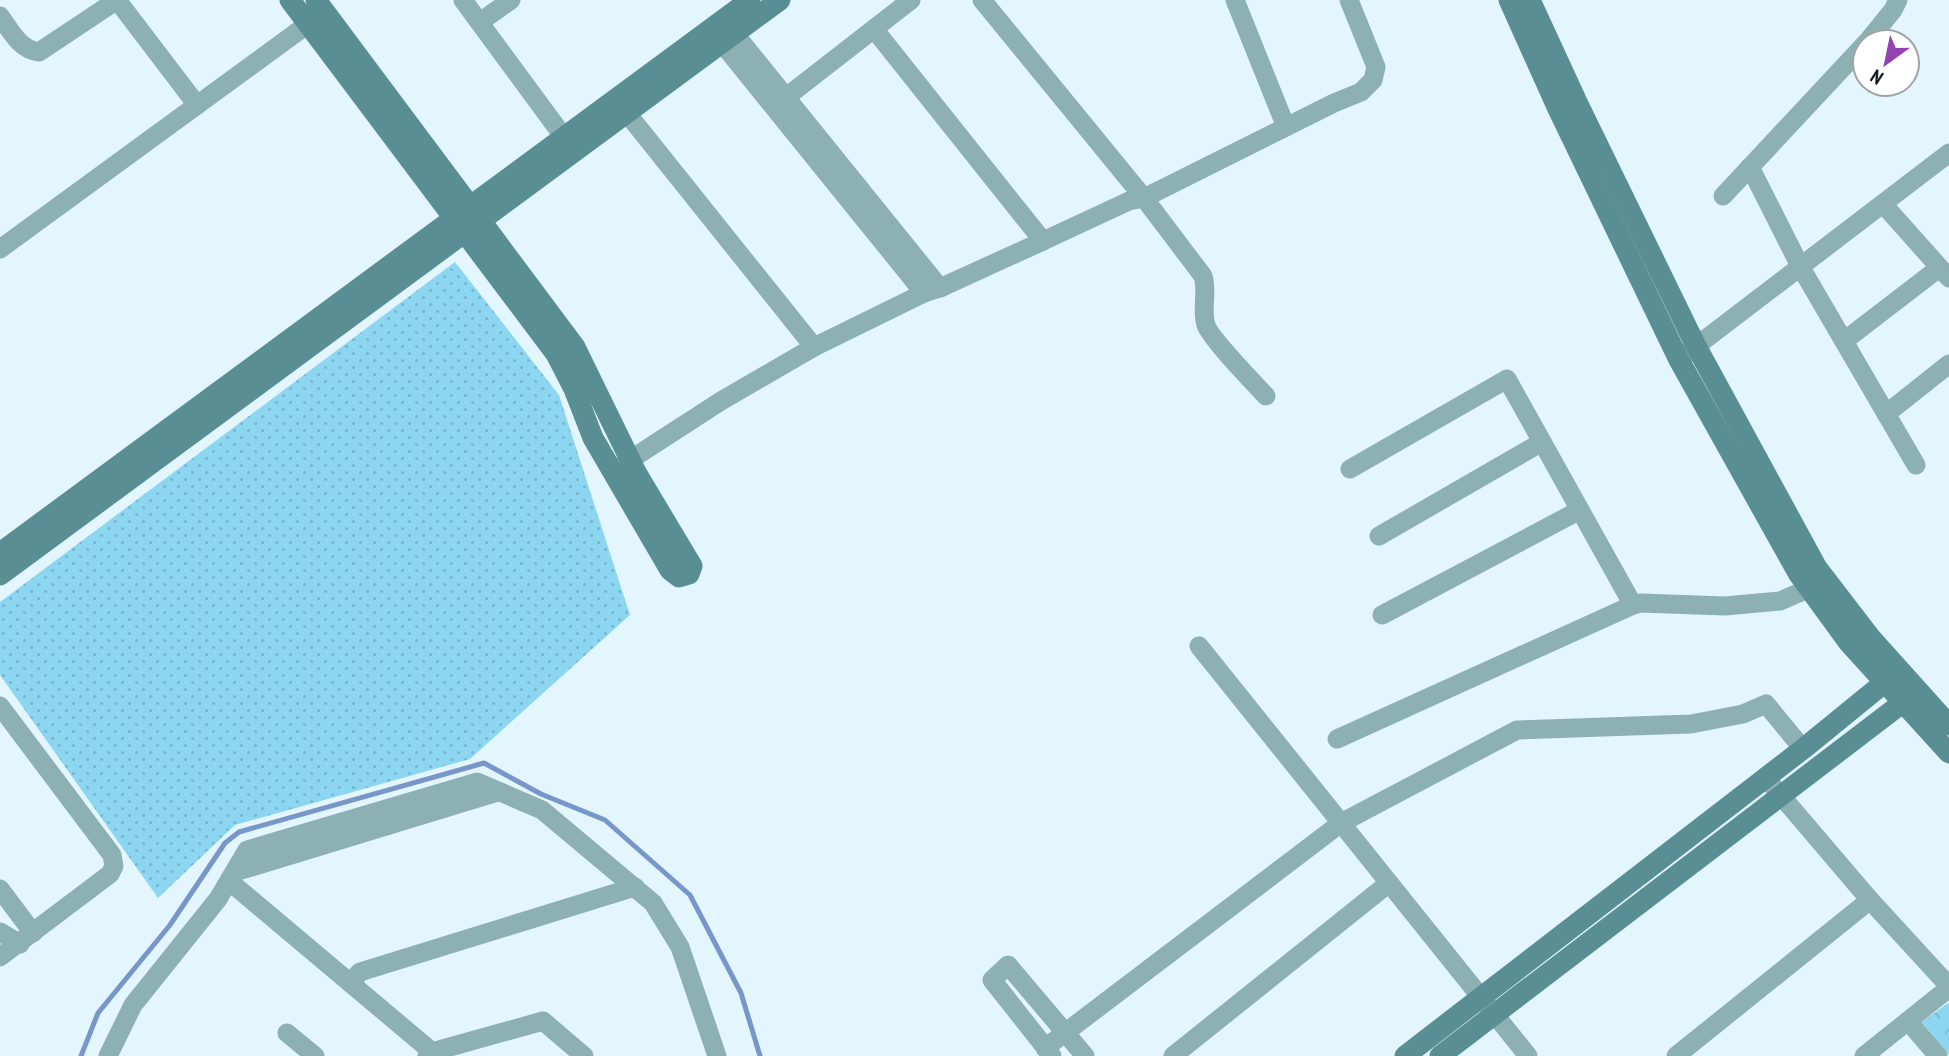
<svg xmlns="http://www.w3.org/2000/svg" width="1949" height="1056" viewBox="0 0 1949 1056" font-family="'PT Sans Narrow',sans-serif">
<style>
.grass{fill:url(#grass-dots)}
.forest{fill:url(#forest-crowns)}
.lines{fill:none;stroke-linecap:round;stroke-linejoin:round}
.stream{stroke:#7797ca;stroke-width:5}
.street{stroke:#8db0b3;stroke-width:19}
.secondary{stroke:#598f94;stroke-width:21}
</style>
<defs>
<pattern id="grass-dots" width="8" height="8" patternUnits="userSpaceOnUse" patternTransform="scale(1.75)"><rect width="8" height="8" fill="#8cd6f1"/><path d="M2 2h.1M6 6h.1" fill="none" stroke="#78b7ce" stroke-width="1.8" stroke-linecap="round"/></pattern>
<pattern id="forest-crowns" width="20" height="18" patternUnits="userSpaceOnUse" patternTransform="scale(1.75)"><rect width="20" height="18" fill="#8cd6f1"/><path d="M2 6a3 3 0 1 1 6 0M12 15a3 3 0 1 1 6 0" fill="none" stroke="#78b7ce"/></pattern>
</defs>
<rect width="100%" height="100%" fill="#e4f6fd"/>
<!-- grass -->
<polygon class="grass" points="455,262 559,395 630,615 470,759 235,825 158,898 0,675 0,602"/>
<!-- forest -->
<polygon class="forest" points="1948,1003 1949,1004 1949,1055 1922,1022"/>
<g class="lines">
<!-- stream -->
<polyline class="stream" points="81,1056 98,1013 170,925 225,843 239,832 484,763 541,794 605,820 690,895 741,993 760,1056"/>
<!-- street -->
<g class="street">
<polyline points="117,0 197,105"/>
<polyline points="463,0 563,136"/>
<path d="M 982,0 L 1144,198 L 1203,276 C 1208,292 1201,309 1206,325 C 1210,338 1255,384 1266,396"/>
<polyline points="1235,0 1286,127"/>
<path d="M 0,16 C 11,31 20,50 39,52 L 117,0"/>
<polyline points="480,22 511,0"/>
<polyline points="726,23 940,288"/>
<polyline points="874,29 1043,241 1129,201 1144,198 1334,103 1361,92 1373,80 1376,67 1349,0"/>
<polyline points="713,32 924,293"/>
<polyline points="1867,42 1893,10 1898,0"/>
<polyline points="618,102 814,347"/>
<polyline points="776,105 911,0"/>
<polyline points="1750,167 1800,266 1916,465"/>
<polyline points="1723,196 1865,44"/>
<polyline points="1883,204 1949,278"/>
<polyline points="0,249 308,24"/>
<polyline points="1844,341 1939,268"/>
<polyline points="1686,354 1949,153"/>
<polyline points="1886,414 1949,364"/>
<polyline points="619,467 721,401 814,347 924,293 940,288 1043,241"/>
<polyline points="1350,469 1507,379 1633,605"/>
<polyline points="1379,536 1542,442"/>
<polyline points="1382,615 1580,510"/>
<polyline points="1199,646 1528,1056"/>
<polyline points="0,706 112,855 114,866 110,874 0,957"/>
<polyline points="1337,739 1633,605 1641,603 1725,606 1780,601 1810,588"/>
<polyline points="1765,777 1870,900 1949,986"/>
<polyline points="235,872 498,792"/>
<polyline points="229,881 437,1056"/>
<polyline points="0,889 33,933"/>
<polyline points="0,932 20,944"/>
<polyline points="350,983 360,972 635,887"/>
<polyline points="1908,1021 1938,1056"/>
<polyline points="287,1033 315,1056"/>
<polyline points="1045,1048 1341,823 1517,730 1691,724 1743,714 1766,704 1803,749"/>
<polyline points="108,1056 133,1005 218,899 247,850 477,782 542,810 653,903 680,947 717,1056"/>
<polyline points="427,1056 432,1052 543,1021 584,1056"/>
<polyline points="1052,1056 992,980 1008,965 1085,1056"/>
<polyline points="1173,1056 1389,883"/>
<polyline points="1676,1056 1870,900"/>
<polyline points="1864,1056 1949,988"/>
</g>
<!-- secondary -->
<g class="secondary">
<polyline points="290,0 556,354 574,389 593,438 670,570 679,577 689,574 692,566 637,474 575,347 316,0"/>
<polyline points="1509,0 1558,109 1679,360 1798,573 1849,643 1949,753"/>
<polyline points="1530,0 1576,100 1696,346 1817,568 1870,637 1949,725"/>
<polyline points="0,553 750,0"/>
<polyline points="0,575 780,0"/>
<polyline points="1405,1056 1803,749 1895,674"/>
<polyline points="1440,1056 1914,694"/>
</g>
</g>
<!-- north arrow -->
<g transform="translate(1886 63) rotate(213)"><circle r="33" fill="#ffffff" stroke="#a1a4a5" stroke-width="2"/>
<path d="M0-5L12 26L0 18L-12 26Z" fill="#9242b2"/>
<text y="-10" font-size="19" font-weight="bold" text-anchor="middle" fill="#141c1f">N</text>
</g>
</svg>
